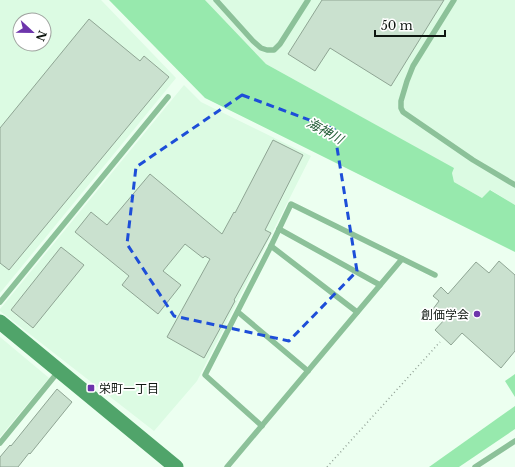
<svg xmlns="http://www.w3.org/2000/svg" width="515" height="467" viewBox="0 0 515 467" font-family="'Libre Baskerville','Noto Sans JP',serif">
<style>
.built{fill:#dcfbe3;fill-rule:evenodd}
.water{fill:#97e9ad}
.building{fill:#cae1cf;stroke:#8fa594}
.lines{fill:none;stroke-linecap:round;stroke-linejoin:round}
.path{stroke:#91a095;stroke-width:1.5;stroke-dasharray:1 3;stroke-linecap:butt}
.lane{stroke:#8cc199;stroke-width:5.5}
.secondary{stroke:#50a46a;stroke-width:15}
.marked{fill:none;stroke:#1d4ed8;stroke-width:3;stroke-dasharray:8 5;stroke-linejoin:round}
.poi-dot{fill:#6d35ab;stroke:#fff;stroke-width:1.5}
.labels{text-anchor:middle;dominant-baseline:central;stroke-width:3.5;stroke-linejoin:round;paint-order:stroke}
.poi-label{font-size:12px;fill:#0e1610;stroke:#fff;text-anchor:end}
.water-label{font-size:13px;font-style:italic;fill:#225c35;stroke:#fff}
</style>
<rect width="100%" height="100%" fill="#ecfff0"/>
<!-- built -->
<g class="built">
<path d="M 0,0 L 101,0 L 176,78 L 0,293 ZM 20,20 L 44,20 L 44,44 L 20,44 Z"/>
<polygon points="205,0 515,0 515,205 491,190 482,198 454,182 452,173 453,168 266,64"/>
<polygon points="184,85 201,102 311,156 197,381 154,431 0,311 0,309"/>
<polygon points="0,337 49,378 0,437"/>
</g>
<!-- water -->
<g class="water">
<polygon points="109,0 205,0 266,64 454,168 452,173 454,182 482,198 490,190 515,205 515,252 205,98"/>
<polygon points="515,374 515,397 505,381"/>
<polygon points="515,406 515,429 459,467 429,467"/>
</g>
<!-- building -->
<g class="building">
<polygon points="322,0 444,0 391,86 330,48 315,71 288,54"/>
<polygon points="89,19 140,61 144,56 169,77 9,270 0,263 0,128"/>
<polygon points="273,140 303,155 265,230 271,233 234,300 235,301 204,358 167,337 210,259 205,256 203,258 185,244 163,271 181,285 158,314 122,285 129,276 75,232 91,212 107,225 150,174 222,234 234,212 235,213"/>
<polygon points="61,247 84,265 33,328 11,310"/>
<polygon points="499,261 515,275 515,351 501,368 462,333 451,345 435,330 445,319 433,309 439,301 433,296 441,287 448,294 476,262 489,273"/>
<polygon points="57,389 72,402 30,454 29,453 18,467 0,467 0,457 10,445 11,446"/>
</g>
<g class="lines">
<!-- path -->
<polyline class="path" points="327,467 440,342"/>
<!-- lane -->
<g class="lane">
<polyline points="216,0 253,41 261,48 267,50 274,50 280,44 308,0"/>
<polyline points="454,0 413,66 407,81 401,101 401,108 403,112 473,160 515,185"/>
<polyline points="279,229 380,285"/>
<polyline points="271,246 291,204 435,275"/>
<polyline points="0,302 168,97"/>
<polyline points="238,312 308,371"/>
<polyline points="262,426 205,375 271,246 357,312"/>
<polyline points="0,443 58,372"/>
<polyline points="227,467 402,259"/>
<polyline points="475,467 515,441"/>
</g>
<!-- secondary -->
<polyline class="secondary" points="0,322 176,467"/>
</g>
<!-- marked area -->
<path class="marked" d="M 242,95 L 334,129 L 357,271 L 289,341 L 174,316 L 127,244 L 136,167 Z"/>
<!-- markers -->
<g class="poi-dot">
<circle cx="477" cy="314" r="4"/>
<rect x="87" y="384" width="8" height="8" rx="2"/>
</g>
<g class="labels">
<!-- poi labels -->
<g class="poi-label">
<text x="469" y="314">創価学会</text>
<text x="99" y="388" text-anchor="start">栄町一丁目</text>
</g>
<!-- water labels -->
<g class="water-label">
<text transform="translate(325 131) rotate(29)">海神川</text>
</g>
</g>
<!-- north arrow -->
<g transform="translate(32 32) rotate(112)"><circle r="19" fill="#ffffff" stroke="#9fa29f"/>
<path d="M0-3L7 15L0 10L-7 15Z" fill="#6d35ab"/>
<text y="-6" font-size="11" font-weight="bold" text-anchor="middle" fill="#0e1610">N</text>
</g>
<!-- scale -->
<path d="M375 30v6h70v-6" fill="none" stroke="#0e1610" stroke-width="2"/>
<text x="381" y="30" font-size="12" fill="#0e1610" stroke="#ffffff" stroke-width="3" paint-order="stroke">50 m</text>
</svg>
